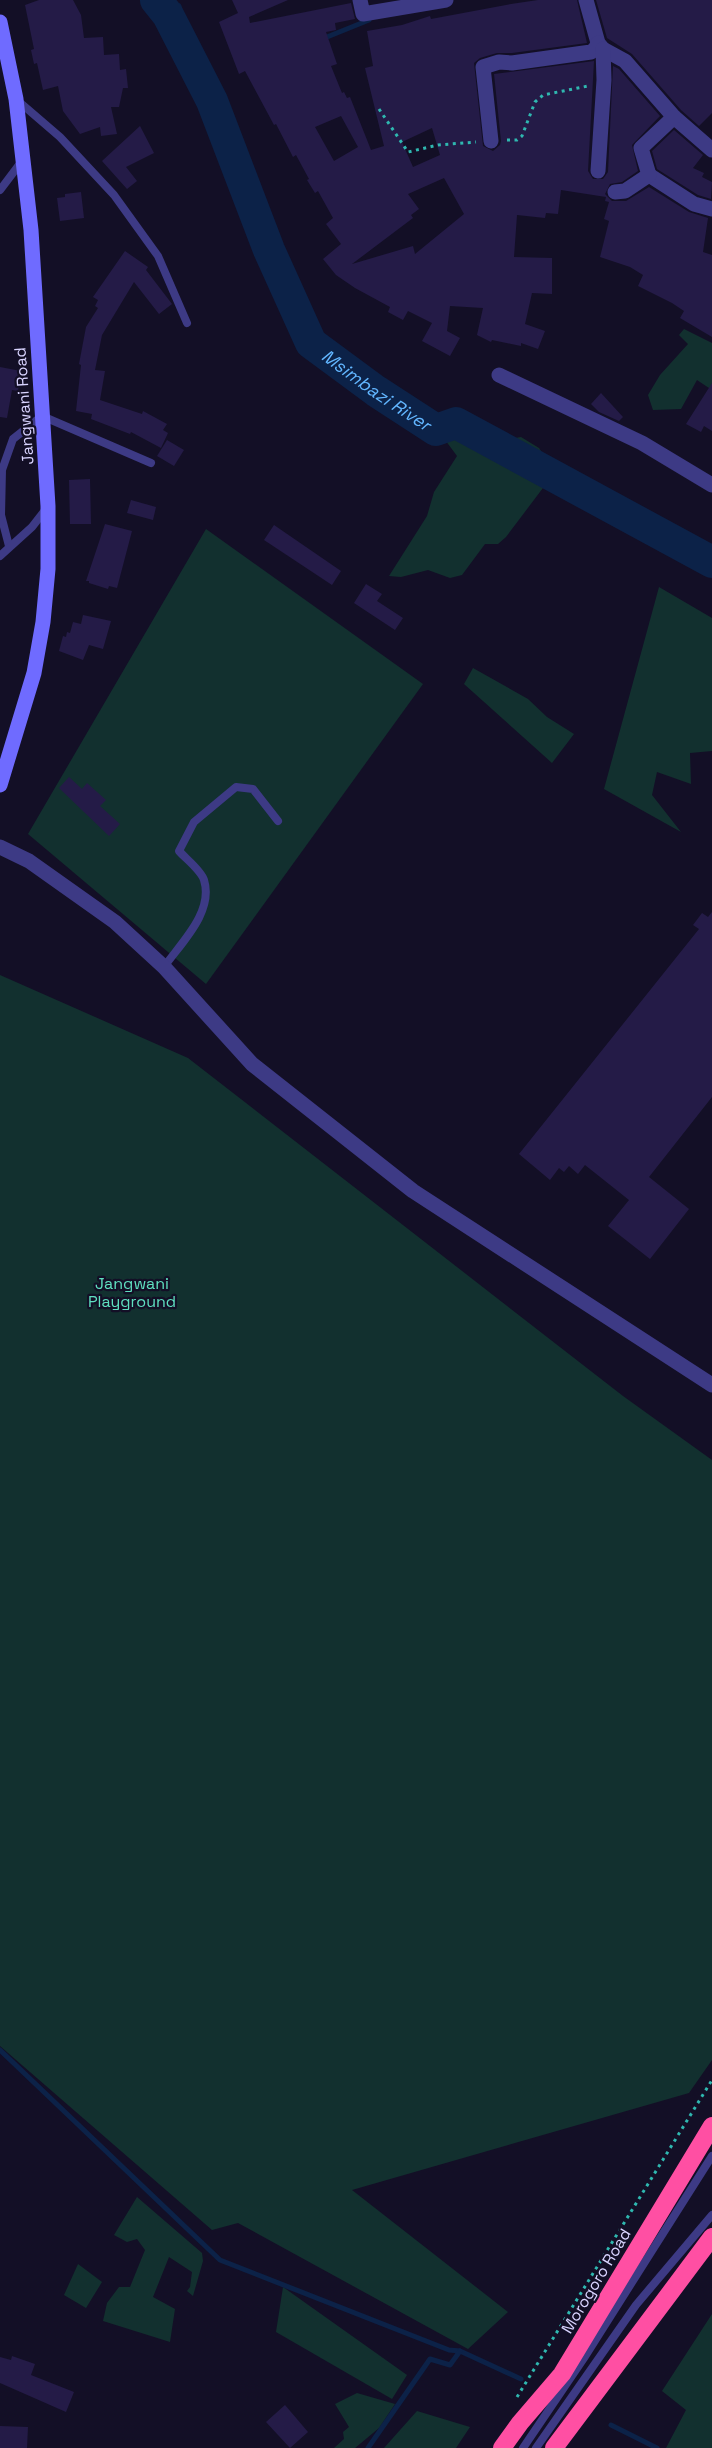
<svg xmlns="http://www.w3.org/2000/svg" width="712" height="2448" viewBox="0 0 712 2448" font-family="'Space Grotesk',sans-serif">
<style>
.green{fill:#12302f}
.lines{fill:none;stroke-linecap:round;stroke-linejoin:round}
.stream{stroke:#0c2248;stroke-width:5}
.river{stroke:#0c2248;stroke-width:32}
.building{fill:#241b47;fill-rule:evenodd}
.path{stroke:#2fb8b0;stroke-width:3;stroke-dasharray:3 4.5;stroke-linecap:butt}
.lane{stroke:#3d3a85;stroke-width:8}
.street{stroke:#3d3a85;stroke-width:15}
.secondary{stroke:#6f6bff;stroke-width:15}
.highway{stroke:#ff4fa3;stroke-width:18}
.labels{text-anchor:middle;dominant-baseline:central;stroke-width:4.5;stroke-linejoin:round;paint-order:stroke}
.street-label{font-size:16px;fill:#d9d4ff;stroke:#130f26}
.park-label{font-size:16px;fill:#5fe0c0;stroke:#130f26}
.water-label{font-size:18px;font-style:italic;fill:#62b6ff;stroke:#130f26}
</style>
<rect width="100%" height="100%" fill="#130f26"/>
<!-- green -->
<g class="green">
<polygon points="684,329 712,343 712,390 697,380 681,409 653,410 648,395 660,375 688,344 679,335"/>
<polygon points="454,428 470,442 487,449 499,441 521,437 539,448 555,472 506,537 498,544 485,544 462,575 450,578 428,570 401,577 389,576 427,516 434,492 457,456 440,433"/>
<polygon points="206,529 423,684 206,984 28,834"/>
<polygon points="659,587 712,618 712,751 690,753 691,784 657,772 652,795 681,832 604,789"/>
<polygon points="473,668 528,699 547,717 574,734 552,763 464,684"/>
<polygon points="0,975 188,1058 623,1396 712,1460 712,2060 689,2093 352,2190 508,2312 468,2349 238,2223 212,2230 0,2046"/>
<polygon points="137,2197 202,2253 203,2261 193,2296 187,2291 190,2287 192,2272 169,2257 153,2297 175,2309 170,2342 103,2321 107,2303 119,2287 130,2287 145,2250 137,2239 127,2242 114,2235"/>
<polygon points="78,2264 102,2282 86,2308 64,2295"/>
<polygon points="283,2287 407,2375 392,2399 276,2332"/>
<polygon points="712,2314 712,2448 666,2448 686,2410 662,2391"/>
<polygon points="357,2393 395,2404 379,2428 355,2448 334,2448 344,2439 343,2432 349,2427 335,2404"/>
<polygon points="417,2411 470,2427 456,2448 384,2448"/>
</g>
<g class="lines">
<!-- stream -->
<g class="stream">
<polyline points="168,15 179,6"/>
<polyline points="322,39 369,20"/>
<polyline points="0,2050 220,2260 449,2350 460,2351 521,2379"/>
<polyline points="611,2425 657,2448"/>
<polyline points="368,2448 430,2359 450,2365 460,2351"/>
</g>
<!-- river -->
<path class="river" id="s1" d="M 156,0 L 168,15 L 212,101 L 269,250 L 311,343 L 376,391 L 436,430 L 456,423 L 712,562"/>
</g>
<!-- building -->
<g class="building">
<polygon points="39,0 73,0 81,15 84,38 103,37 104,55 119,54 120,70 126,69 128,88 123,88 119,107 111,107 117,134 101,136 100,127 80,134 63,111 58,86 43,90 37,63 34,64 31,50 34,49 25,5"/>
<path d="M 232,0 L 288,0 L 249,17 L 250,23 L 351,3 L 355,19 L 335,23 L 336,30 L 326,32 L 337,64 L 331,66 L 342,93 L 344,92 L 347,98 L 350,97 L 371,150 L 384,146 L 365,68 L 373,66 L 367,31 L 402,25 L 430,16 L 431,19 L 511,4 L 538,0 L 577,0 L 587,43 L 512,53 L 497,53 L 480,58 L 474,63 L 483,146 L 493,151 L 500,145 L 501,141 L 494,74 L 594,61 L 588,171 L 593,179 L 603,179 L 608,172 L 613,66 L 619,69 L 660,116 L 632,145 L 638,171 L 622,182 L 610,184 L 605,194 L 612,201 L 626,201 L 649,187 L 689,212 L 708,218 L 703,252 L 712,255 L 712,337 L 680,318 L 684,311 L 672,303 L 638,286 L 643,275 L 630,267 L 600,257 L 609,221 L 604,219 L 609,202 L 605,201 L 606,197 L 561,190 L 558,214 L 546,213 L 545,218 L 517,215 L 514,257 L 552,258 L 552,294 L 532,293 L 525,324 L 545,331 L 538,349 L 521,343 L 521,346 L 492,340 L 491,342 L 477,335 L 483,308 L 450,306 L 447,331 L 460,338 L 450,356 L 422,341 L 432,323 L 408,311 L 403,320 L 388,312 L 390,307 L 355,288 L 336,275 L 323,259 L 341,244 L 326,224 L 333,218 L 318,191 L 315,193 L 307,180 L 309,179 L 296,155 L 293,157 L 276,124 L 274,125 L 245,71 L 239,74 L 219,22 L 238,13 ZM 341,116 L 358,147 L 334,161 L 315,127 ZM 432,128 L 440,155 L 413,167 L 402,142 ZM 444,178 L 464,214 L 415,254 L 413,246 L 352,264 L 413,218 L 411,215 L 419,209 L 408,194 Z"/>
<polygon points="596,0 712,0 712,113 699,126 681,110 632,54 607,38"/>
<polygon points="140,126 154,153 126,167 137,181 127,189 102,161"/>
<polygon points="674,130 703,155 693,168 704,173 702,177 712,182 711,199 698,195 657,169 652,151"/>
<polygon points="81,192 84,218 60,221 57,198 65,197 65,194"/>
<polygon points="125,251 148,267 146,270 172,304 159,314 134,282 102,335 95,370 105,371 100,400 142,414 143,411 167,424 163,430 168,433 161,448 131,432 130,434 91,419 92,414 76,411 81,365 79,364 86,327 98,308 95,306 98,300 93,297"/>
<polygon points="0,367 21,371 18,391 12,390 7,418 0,417"/>
<polygon points="712,383 712,431 704,426 701,432 686,424"/>
<polygon points="601,393 623,417 619,421 599,412 591,404"/>
<polygon points="167,440 184,450 174,466 157,456"/>
<polygon points="90,479 91,524 70,524 69,480"/>
<polygon points="131,500 156,507 153,520 127,513"/>
<polygon points="105,524 132,531 117,588 109,586 108,589 89,583 89,581 86,581"/>
<polygon points="274,525 341,571 332,585 264,540"/>
<polygon points="366,584 382,594 377,601 403,618 395,630 354,603"/>
<polygon points="83,615 111,621 103,649 89,645 83,660 59,651 63,636 66,637 67,632 70,633 73,622 81,624"/>
<polygon points="69,777 82,789 87,783 106,800 100,806 120,824 109,836 59,788"/>
<polygon points="712,912 712,1097 649,1177 689,1209 650,1259 608,1226 629,1200 585,1165 578,1174 569,1166 564,1172 559,1168 550,1180 519,1154 699,929 693,925 702,913 708,917"/>
<polygon points="12,2356 35,2364 31,2375 74,2392 66,2412 0,2383 0,2357 11,2360"/>
<polygon points="285,2405 308,2432 290,2448 266,2422"/>
<polygon points="0,2426 28,2427 27,2448 0,2448"/>
</g>
<g class="lines">
<!-- path -->
<g class="path">
<polyline points="379,109 408,152 438,145 476,142"/>
<polyline points="507,140 517,140 522,136 535,102 543,95 588,86"/>
<polyline points="517,2397 712,2080"/>
</g>
<!-- lane -->
<g class="lane">
<polyline points="17,100 60,137 114,195 158,256 187,323"/>
<polyline points="0,190 22,161"/>
<polyline points="9,546 1,515 2,470 13,439 42,416 151,463"/>
<polyline points="0,556 32,527 46,509"/>
<path d="M 164,967 C 181,943 214,912 204,880 C 201,870 186,859 179,851 L 194,822 L 236,787 L 253,789 L 278,821"/>
<polyline points="523,2448 584,2358 712,2156"/>
<polyline points="536,2448 636,2305 712,2215"/>
</g>
<!-- street -->
<g class="street">
<polyline points="360,0 363,14 446,0"/>
<polyline points="586,0 598,43 603,49 625,61 674,117 712,150"/>
<polyline points="491,141 483,67 499,62 512,63 591,52 595,49 598,43"/>
<polyline points="598,171 604,80 603,49"/>
<polyline points="649,175 694,204 712,209"/>
<polyline points="615,192 625,191 649,175 641,148 674,117"/>
<polyline points="499,375 642,443 712,485"/>
<polyline points="0,847 29,861 115,922 164,967 252,1064 413,1191 712,1385"/>
</g>
<!-- secondary -->
<polyline class="secondary" points="0,22 16,99 31,230 48,506 48,569 43,622 34,673 0,785"/>
<!-- highway -->
<g class="highway">
<polyline points="502,2448 520,2423 562,2374 712,2126"/>
<polyline points="554,2448 712,2237"/>
</g>
</g>
<g class="labels">
<!-- street labels -->
<g class="street-label">
<text transform="translate(24 406) rotate(-94)">Jangwani Road</text>
<text transform="translate(596 2281) rotate(-59)">Morogoro Road</text>
</g>
<!-- park labels -->
<g class="park-label">
<text x="132" y="1283">Jangwani<tspan x="132" dy="18">Playground</tspan></text>
</g>
<!-- water labels -->
<g class="water-label">
<text stroke="none"><textPath href="#s1" startOffset="458">Msimbazi River</textPath></text>
</g>
</g>
</svg>
